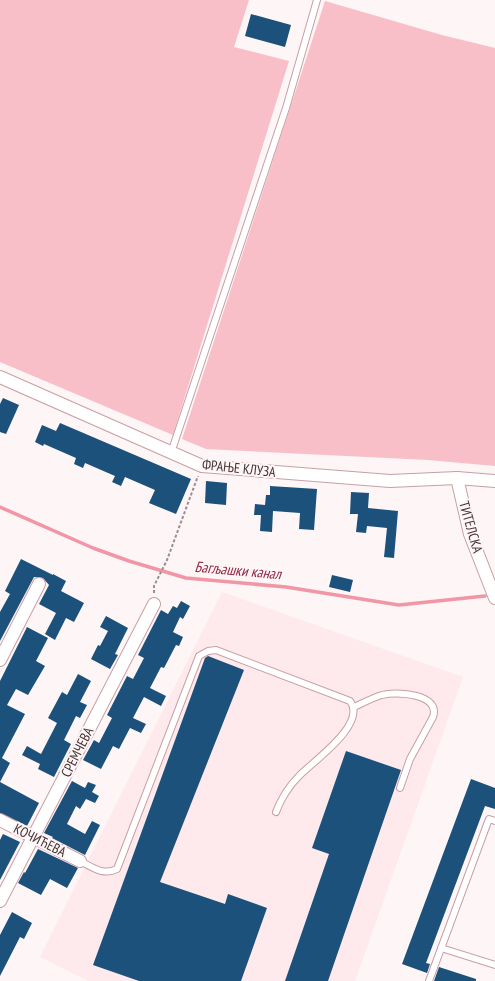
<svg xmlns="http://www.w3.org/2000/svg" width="495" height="981" viewBox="0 0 495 981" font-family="'PT Sans Narrow',sans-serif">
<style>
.built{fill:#fee9ec}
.green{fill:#f9bfc8}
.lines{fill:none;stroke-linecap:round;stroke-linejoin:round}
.stream{stroke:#f196a6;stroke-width:3.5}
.building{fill:#1b517b}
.service-casing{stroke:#c89fa5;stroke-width:8}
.minor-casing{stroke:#c89fa5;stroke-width:14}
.path{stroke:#9b8e90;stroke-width:2;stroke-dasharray:3 2;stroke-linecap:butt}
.service{stroke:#fff;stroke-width:6}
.minor{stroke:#fff;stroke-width:12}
.labels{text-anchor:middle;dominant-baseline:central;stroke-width:4;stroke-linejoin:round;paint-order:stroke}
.street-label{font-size:14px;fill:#443436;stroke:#fef5f6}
.water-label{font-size:15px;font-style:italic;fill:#912745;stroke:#fef5f6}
</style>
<rect width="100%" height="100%" fill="#fef5f6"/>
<!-- built -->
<polygon class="built" points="222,592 463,677 355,981 88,981 40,957"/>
<!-- green -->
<g class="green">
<polygon points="0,0 249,0 234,47 289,61 173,435 0,362"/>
<polygon points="325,1 442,35 495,48 495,466 428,460 206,449 182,439"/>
</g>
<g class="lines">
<!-- stream -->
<polyline class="stream" points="0,507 93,548 129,561 186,578 286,587 399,605 485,596"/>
</g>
<!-- building -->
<g class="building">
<polygon points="251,14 291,25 285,47 245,36"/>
<polygon points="3,398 19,405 6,434 0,432 0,404"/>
<polygon points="60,423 191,479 176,514 149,503 155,490 125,477 121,486 112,482 115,476 85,463 83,468 74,464 76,458 44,444 43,446 35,442 42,425 56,431"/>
<polygon points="206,481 227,483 226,505 205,503"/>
<polygon points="270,486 317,489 314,530 299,529 300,513 273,511 272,532 260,531 261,515 254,515 255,504 265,505 266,495 270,495"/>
<polygon points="351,492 369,493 368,508 398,511 394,558 384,557 387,528 367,526 366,533 356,532 358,514 350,514"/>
<polygon points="21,559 53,575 53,574 66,581 61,591 84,603 74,622 66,618 55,640 45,634 56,613 39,604 49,585 43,578 34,577 0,641 0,612 10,594 5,591"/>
<polygon points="332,575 353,580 350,592 329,587"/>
<polygon points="181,601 190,606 183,619 180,617 173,632 183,637 179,646 176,645 164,668 161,667 150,688 166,696 161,706 144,697 133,718 146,724 141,733 130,728 119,749 113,746 101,769 83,760 94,740 99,743 112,718 107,715 127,676 133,679 144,658 138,655 161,610 168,614 173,606 177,608"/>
<polygon points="106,616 128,628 115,654 118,655 110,669 91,659 98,645 100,646 108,631 100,627"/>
<polygon points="27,627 48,638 36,661 45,666 28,695 16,689 7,705 25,714 2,758 10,763 0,782 0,681"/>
<polygon points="208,656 244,670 160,882 225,904 228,894 267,908 241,981 139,981 93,965 205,658"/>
<polygon points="78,674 91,681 80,702 87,705 80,718 76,716 64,740 71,744 54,777 38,769 40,764 22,755 27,746 41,754 57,723 48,718 62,692 67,695"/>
<polygon points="346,751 401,770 328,981 285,981 329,854 312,848"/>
<polygon points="471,779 495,788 495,809 485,806 426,963 430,964 427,973 402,964"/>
<polygon points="72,781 85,788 88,782 96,785 92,792 99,796 95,803 86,799 80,809 76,806 67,824 85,834 92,821 100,825 85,855 52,838 53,837 44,833"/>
<polygon points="0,782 39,803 27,826 0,813"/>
<polygon points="3,834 20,842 0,880 0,840"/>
<polygon points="38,849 78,868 67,888 50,879 41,895 18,883 24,872 25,873"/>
<polygon points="12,912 32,923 24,939 20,937 0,976 0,935"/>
<polygon points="439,967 476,979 476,981 434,981"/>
</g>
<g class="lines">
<!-- service casing -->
<g class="service-casing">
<g id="service">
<polyline points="171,453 286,108 317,0"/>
<path d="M 354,707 C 363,703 372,698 382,695 C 397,691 441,694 433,717 L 410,759 L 400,788"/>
<path d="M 80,861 C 92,867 103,876 117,869 L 199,656 L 208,651 L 216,650 L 350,701 C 368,724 312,762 299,776 C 288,787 281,799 276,812"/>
<polyline points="441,948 495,965"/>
<polyline points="429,981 489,819 495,821"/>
</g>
</g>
<!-- minor casing -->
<g class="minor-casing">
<g id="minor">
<polyline points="0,377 202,466 390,481 457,478 495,481"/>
<polyline points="457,478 470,534 495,598"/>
<polyline points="0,660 39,584"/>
<polyline points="0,820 80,861"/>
<polyline points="0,901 154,604"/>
</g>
</g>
<!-- path -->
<polyline class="path" points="154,593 154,586 167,560 198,476"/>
<!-- service -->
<use href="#service" class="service"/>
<!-- minor -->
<use href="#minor" class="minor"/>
</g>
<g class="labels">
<!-- street labels -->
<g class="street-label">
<text transform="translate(239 468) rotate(6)">ФРАЊЕ КЛУЗА</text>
<text transform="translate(471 527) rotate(74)">ТИТЕЛСКА</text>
<text transform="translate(77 752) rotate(-63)">СРЕМЧЕВА</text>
<text transform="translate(40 840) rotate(27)">КОЧИЋЕВА</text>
</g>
<!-- water labels -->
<g class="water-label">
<text transform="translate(238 570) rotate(5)">Багљашки канал</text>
</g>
</g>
</svg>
